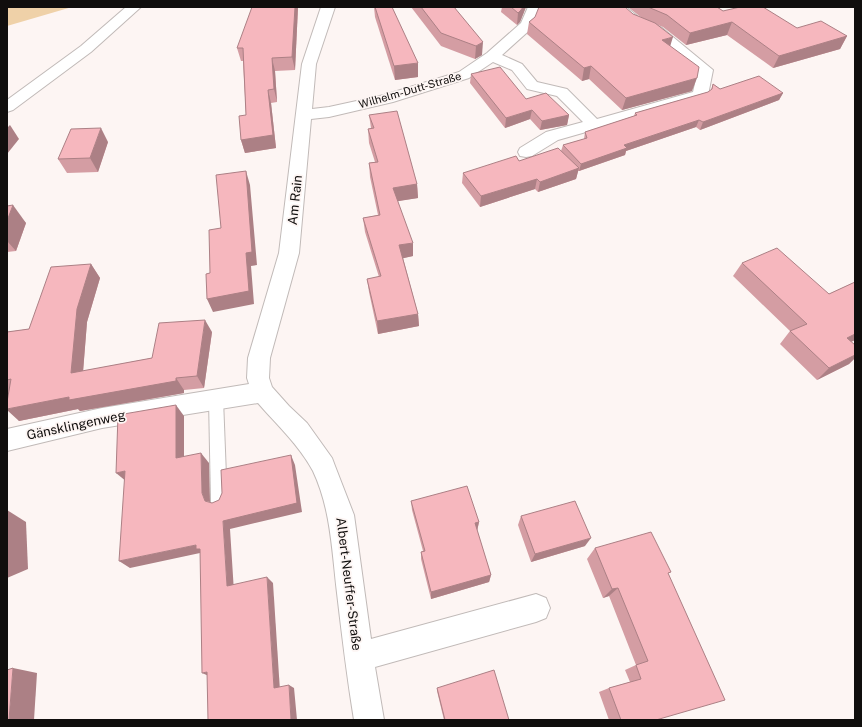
<svg xmlns="http://www.w3.org/2000/svg" width="862" height="727" viewBox="0 0 862 727" font-family="'Public Sans',sans-serif">
<style>
.green{fill:#efd1a8}
.lines{fill:none;stroke-linecap:round;stroke-linejoin:round}
.lane-casing{stroke:#c1bab8;stroke-width:2}
.street-casing{stroke:#c1bab8;stroke-width:2}
.secondary-casing{stroke:#c1bab8;stroke-width:2}
.lane{fill:#fff;fill-rule:evenodd}
.street{fill:#fff;fill-rule:evenodd}
.secondary{fill:#fff;fill-rule:evenodd}
.wall{fill:#d49da3}
.shaded-wall{fill:#ac8085}
.building{fill:#f6b7be;stroke:#ac8085}
.labels{text-anchor:middle;dominant-baseline:central;stroke-width:3.5;stroke-linejoin:round;paint-order:stroke}
.far-street-label{font-size:11px;fill:#100e0d;stroke:#fdf5f3}
.street-label{font-size:13px;fill:#100e0d;stroke:#fdf5f3}
</style>
<rect width="100%" height="100%" fill="#fdf5f3"/>
<!-- green -->
<polygon class="green" points="7,7 72,7 7,26"/>
<g class="lines">
<!-- lane casing -->
<g class="lane-casing">
<polygon id="lane" points="216,393 221,395 223,399 227,502 225,508 219,510 213,508 211,502 209,399 211,395"/>
</g>
<!-- street casing -->
<g class="street-casing">
<path id="street" d="M 321,7 L 335,7 L 316,64 L 312,109 L 329,107 L 384,95 L 459,72 L 487,53 L 521,23 L 528,7 L 542,7 L 532,28 L 502,55 L 522,64 L 537,82 L 567,89 L 597,119 L 693,92 L 698,71 L 652,34 L 631,25 L 611,7 L 626,7 L 641,19 L 662,28 L 713,70 L 708,95 L 705,98 L 558,140 L 532,156 L 526,157 L 520,156 L 518,152 L 520,148 L 546,132 L 583,122 L 557,96 L 527,89 L 512,70 L 493,62 L 469,78 L 393,102 L 329,117 L 311,119 L 299,253 L 270,358 L 269,378 L 272,387 L 289,406 L 307,423 L 332,458 L 335,466 L 354,515 L 371,639 L 536,594 L 546,598 L 550,608 L 546,618 L 536,622 L 375,667 L 384,720 L 354,720 C 347,678 342,636 337,593 C 332,552 331,509 313,471 C 299,445 277,425 258,403 L 102,428 L 7,451 L 7,429 L 102,408 L 249,384 L 247,378 L 248,358 L 279,253 L 302,64 Z"/>
</g>
<!-- secondary casing -->
<g class="secondary-casing">
<polygon id="secondary" points="126,7 141,7 91,52 13,110 7,112 7,100 81,46"/>
</g>
<!-- lane -->
<use href="#lane" class="lane"/>
<!-- street -->
<use href="#street" class="street"/>
<!-- secondary -->
<use href="#secondary" class="secondary"/>
</g>
<!-- wall -->
<g class="wall">
<polygon points="298,7 295,70 275,71 277,102 271,103 276,148 245,153 241,140 246,115 243,61 241,61 237,48"/>
<polygon points="374,7 392,7 418,77 395,80 375,17"/>
<polygon points="411,7 454,7 482,55 475,59 441,46"/>
<polygon points="502,7 526,7 520,22 517,25 501,12"/>
<polygon points="628,7 717,7 723,11 797,28 847,36 840,49 773,68 727,35 686,45 663,27 655,24 670,46 692,91 622,110 589,79 582,81 527,34 529,22 535,17 633,14 642,18"/>
<polygon points="471,74 526,99 569,115 567,125 540,130 530,119 505,128 470,83"/>
<polygon points="713,84 720,89 783,93 779,100 700,130 696,127 626,151 625,155 579,171 578,171 576,179 538,192 535,189 480,207 462,183 463,173 519,161 561,151 563,145 584,139 585,132 634,116 635,113 708,92 711,90"/>
<polygon points="369,115 417,184 418,198 397,201 413,256 403,258 418,314 419,326 378,334 369,292 367,279 379,277 365,232 363,218 378,215 370,177 369,163 375,162 369,143 368,129 371,128"/>
<polygon points="108,142 98,172 67,173 58,159"/>
<polygon points="7,206 26,223 16,251 7,252"/>
<polygon points="742,263 829,294 855,282 855,340 851,342 855,345 855,358 849,364 817,380 780,344 790,331 733,276"/>
<polygon points="91,264 100,278 87,322 83,371 152,358 212,332 204,388 184,390 184,393 80,411 78,409 19,421 8,393 7,393 7,332 29,329"/>
<polygon points="411,501 479,522 477,531 491,575 489,582 431,599 421,559 421,552 423,551 412,510"/>
<polygon points="521,516 585,546 531,562 518,525"/>
<polygon points="595,548 671,572 668,573 656,720 609,720 599,692 609,688 630,682 625,670 636,665 609,596 603,598 587,559"/>
<polygon points="437,688 509,720 444,720 437,691"/>
</g>
<!-- shaded-wall -->
<g class="shaded-wall">
<polygon points="295,7 298,7 295,70 292,57"/>
<polygon points="523,7 526,7 520,22 517,25 518,13"/>
<polygon points="732,22 727,35 686,45 690,33"/>
<polygon points="847,36 840,49 773,68 779,56"/>
<polygon points="673,37 669,50 662,40"/>
<polygon points="483,42 482,55 475,59 476,46"/>
<polygon points="272,58 275,71 277,102 274,89"/>
<polygon points="418,63 418,77 395,80 394,66"/>
<polygon points="591,66 589,79 582,81 584,68"/>
<polygon points="697,78 692,91 622,110 626,98"/>
<polygon points="268,90 271,103 276,148 245,153 241,140"/>
<polygon points="783,93 779,100 700,130 703,122"/>
<polygon points="532,110 530,119 505,128 506,118"/>
<polygon points="569,115 567,125 540,130 542,121"/>
<polygon points="699,120 696,127 626,151 625,155 579,171 581,164 624,145"/>
<polygon points="10,125 19,139 7,154 7,128"/>
<polygon points="101,128 108,142 98,172 90,158"/>
<polygon points="579,168 576,179 538,192 540,182"/>
<polygon points="246,171 250,185 257,265 251,266 254,304 213,312 207,299 246,253"/>
<polygon points="537,179 535,189 480,207 481,196"/>
<polygon points="417,184 418,198 393,202 393,188"/>
<polygon points="13,205 26,223 16,251 7,241 7,221"/>
<polygon points="413,243 413,256 400,259 399,245"/>
<polygon points="91,264 100,278 87,322 82,385 71,373 77,309"/>
<polygon points="418,314 419,326 378,334 377,321"/>
<polygon points="205,320 212,332 204,388 197,376"/>
<polygon points="855,334 855,340 834,350 847,338"/>
<polygon points="855,355 855,358 849,364 817,380 829,368"/>
<polygon points="176,378 184,390 184,393 80,411 78,409 19,421 7,410 7,409 69,397"/>
<polygon points="176,405 184,416 184,468 176,458"/>
<polygon points="201,453 209,463 210,502 205,501 202,493"/>
<polygon points="291,455 295,465 302,512 230,529 234,592 227,586 223,521"/>
<polygon points="125,471 127,482 116,473"/>
<polygon points="7,510 26,522 28,569 7,578"/>
<polygon points="479,522 477,531 475,523"/>
<polygon points="591,538 585,546 531,562 535,554"/>
<polygon points="196,545 208,556 200,553 130,568 119,561"/>
<polygon points="491,575 489,582 431,599 431,592"/>
<polygon points="267,577 273,583 280,691 274,688"/>
<polygon points="618,588 609,596 603,598 612,589"/>
<polygon points="13,668 37,673 34,720 9,720"/>
<polygon points="207,672 211,677 202,673"/>
<polygon points="289,685 294,688 297,720 291,720"/>
</g>
<!-- building -->
<g class="building">
<polygon points="252,7 295,7 292,57 272,58 274,89 268,90 273,135 241,140 239,116 246,115 243,48 237,48"/>
<polygon points="375,7 392,7 418,63 394,66"/>
<polygon points="421,7 454,7 483,42 476,46 441,33"/>
<polygon points="511,7 523,7 521,10 518,13"/>
<polygon points="539,7 625,7 633,14 655,23 673,37 662,40 699,67 697,78 626,98 591,66 584,68 529,22 535,17"/>
<polygon points="648,7 717,7 723,11 740,7 763,7 797,28 821,21 847,36 779,56 732,22 690,33 667,15"/>
<polygon points="500,67 526,99 546,93 569,115 542,121 532,110 506,118 471,74"/>
<polygon points="759,76 783,93 703,122 699,120 624,145 627,148 581,164 563,145 587,138 585,132 637,115 635,113 708,92 712,89 713,84 720,89"/>
<polygon points="397,111 417,184 393,188 413,243 399,245 418,314 377,321 367,279 381,276 363,218 380,215 369,163 378,162 368,129 374,128 369,115"/>
<polygon points="101,128 90,158 58,159 71,129"/>
<polygon points="558,148 579,168 540,182 537,179 481,196 463,173 516,156 519,161"/>
<polygon points="246,171 252,252 246,253 249,291 207,299 206,274 210,273 209,230 221,228 216,175"/>
<polygon points="13,205 7,221 7,206"/>
<polygon points="777,248 829,294 855,282 855,334 847,338 855,345 855,355 829,368 790,331 807,324 742,263"/>
<polygon points="91,264 77,309 71,373 152,358 159,323 205,320 197,376 176,378 176,381 69,400 69,397 7,409 7,402 11,379 7,380 7,332 29,329 51,267"/>
<polygon points="176,405 176,458 201,453 202,493 205,501 212,503 219,500 222,493 221,470 291,455 297,503 223,521 227,586 267,577 274,688 289,685 291,720 208,720 207,672 202,673 200,549 196,549 196,545 119,561 125,471 116,473 118,415"/>
<polygon points="467,486 479,522 475,523 491,575 431,592 421,552 425,551 411,501"/>
<polygon points="575,501 591,538 535,554 521,516"/>
<polygon points="7,526 8,560 7,560"/>
<polygon points="651,532 671,572 668,573 725,700 656,720 621,720 609,688 641,679 636,665 648,661 618,588 612,589 595,548"/>
<polygon points="13,668 9,720 7,720 7,670"/>
<polygon points="494,670 509,720 445,720 437,688"/>
</g>
<g class="labels">
<!-- far-street labels -->
<g class="far-street-label">
<text transform="translate(410 90) rotate(-16)">Wilhelm-Dutt-Straße</text>
</g>
<!-- street labels -->
<g class="street-label">
<text transform="translate(295 200) rotate(-84)">Am Rain</text>
<text transform="translate(76 425) rotate(-12)">Gänsklingenweg</text>
<text transform="translate(349 584) rotate(83)">Albert-Neuffer-Straße</text>
</g>
</g>
<!-- border -->
<rect width="862" height="727" fill="none" stroke="#100e0d" stroke-width="16"/>
</svg>
